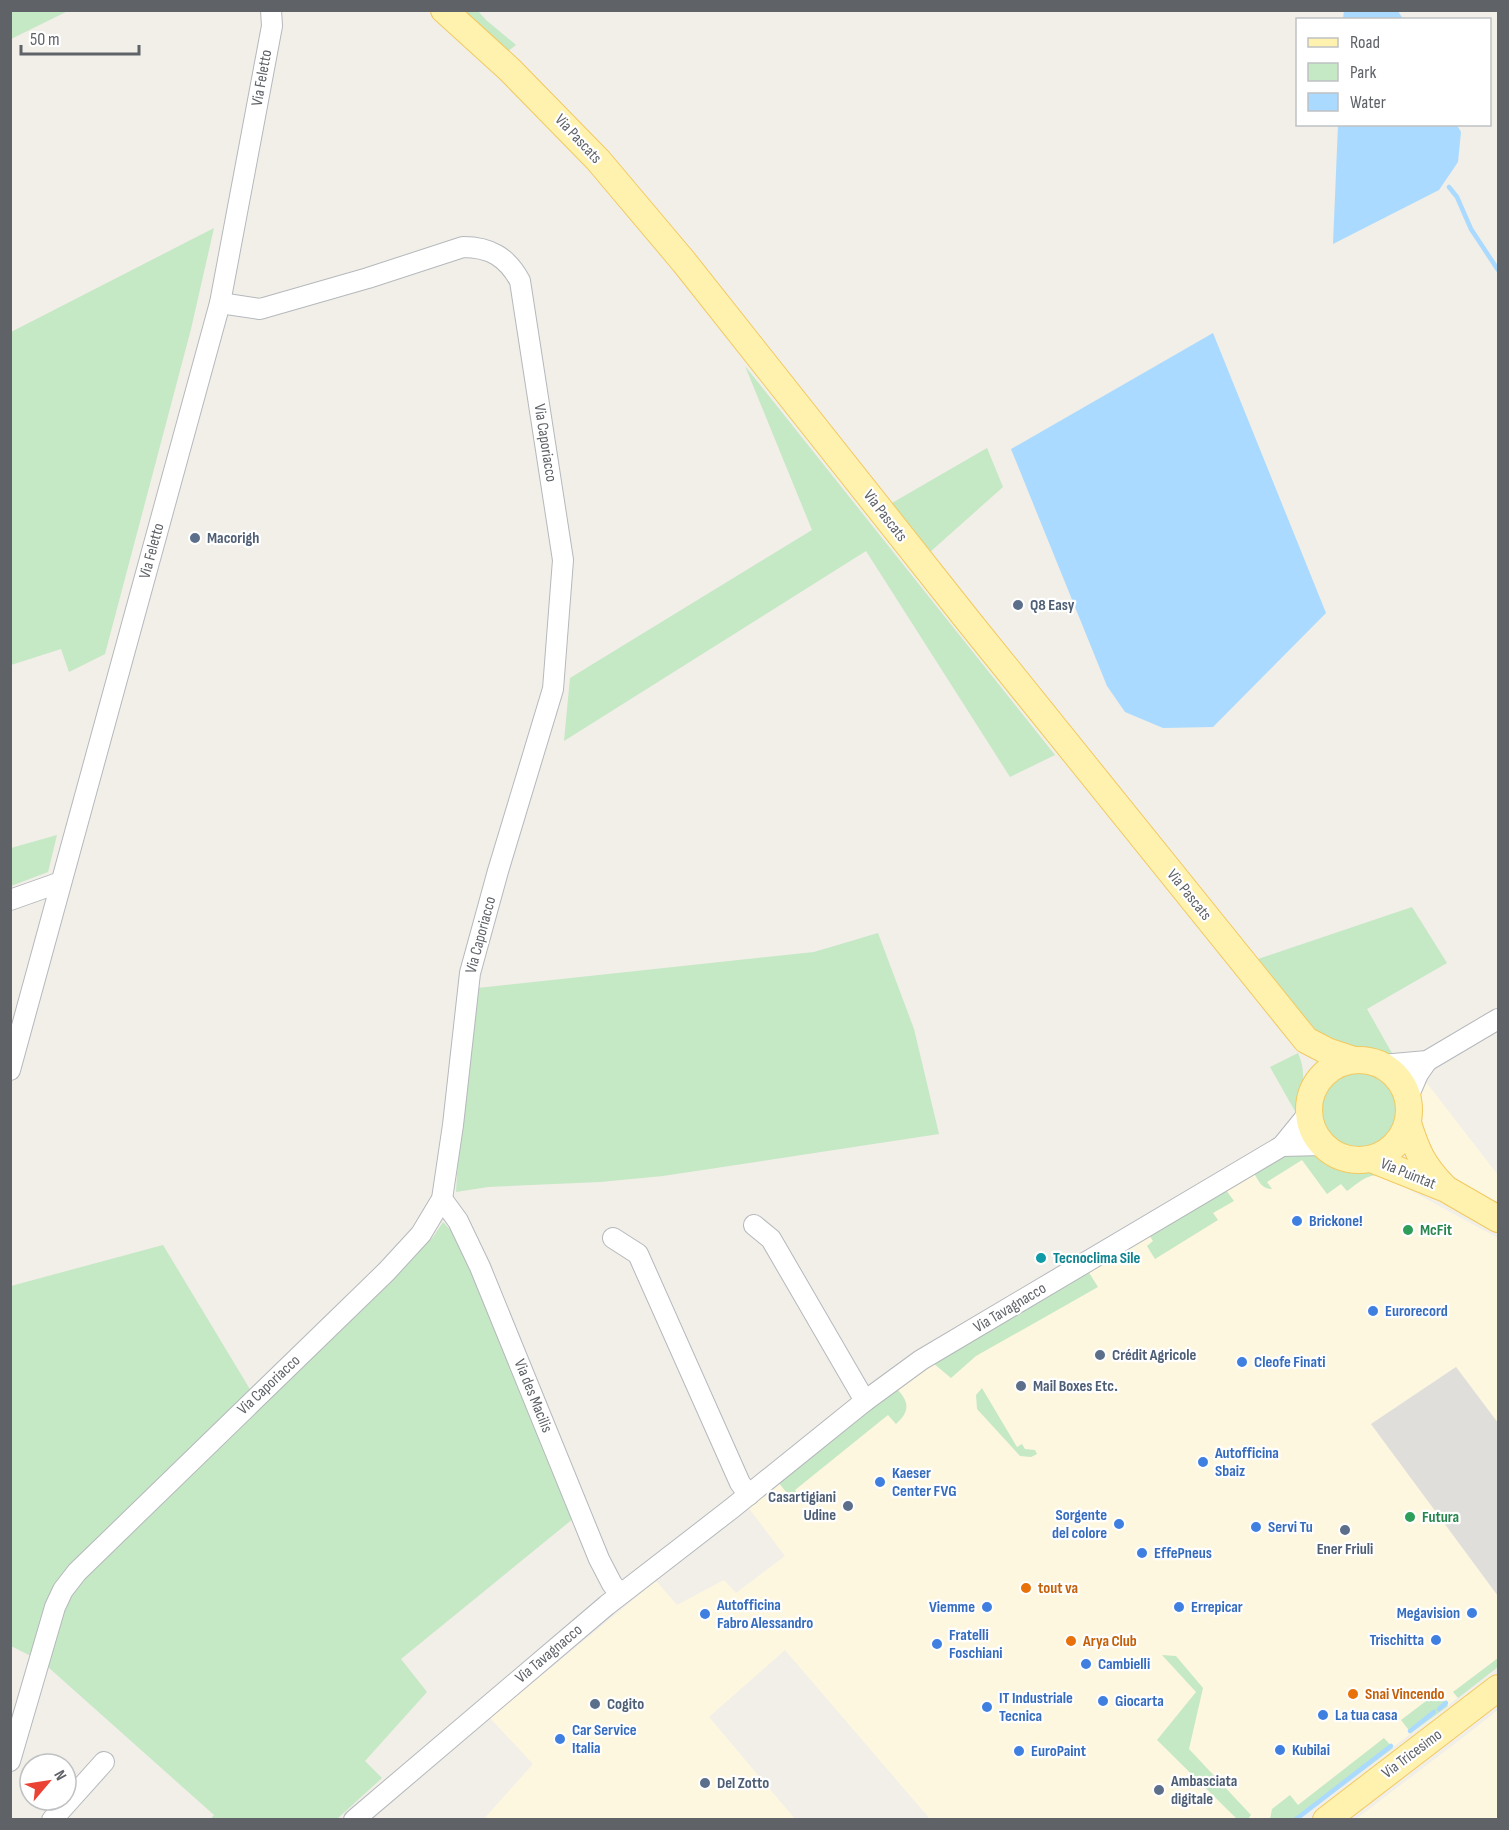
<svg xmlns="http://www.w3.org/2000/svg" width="1509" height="1830" viewBox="0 0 1509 1830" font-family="'Sofia Sans Condensed',sans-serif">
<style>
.commercial{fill:#fef7e0}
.industrial{fill:#e0deda}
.green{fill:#c5e8c5}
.water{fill:#aadaff}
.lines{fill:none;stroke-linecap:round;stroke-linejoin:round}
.stream{stroke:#aadaff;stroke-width:4.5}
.minor-casing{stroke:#b5b8bc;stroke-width:22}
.major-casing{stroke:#f2c960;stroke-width:28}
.minor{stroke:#fff;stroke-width:20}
.major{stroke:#fff2af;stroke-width:26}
.service-dot{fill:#5c6f8a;stroke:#fff;stroke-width:2}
.shop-dot{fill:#3f7fe0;stroke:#fff;stroke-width:2}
.leisure-dot{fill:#2e9e5b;stroke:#fff;stroke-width:2}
.culture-dot{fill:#0f9aa8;stroke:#fff;stroke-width:2}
.food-dot{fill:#e8710a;stroke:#fff;stroke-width:2}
.labels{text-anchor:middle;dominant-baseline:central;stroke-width:4.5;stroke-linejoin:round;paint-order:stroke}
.street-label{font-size:16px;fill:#5f6368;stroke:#fff}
.service-label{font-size:16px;font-weight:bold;fill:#4e5e75;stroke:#fff;text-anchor:start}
.shop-label{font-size:16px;font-weight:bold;fill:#366cbe;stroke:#fff;text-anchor:start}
.leisure-label{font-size:16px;font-weight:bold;fill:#27864d;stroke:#fff;text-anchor:start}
.culture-label{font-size:16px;font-weight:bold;fill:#0d838f;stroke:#fff;text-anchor:start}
.food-label{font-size:16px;font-weight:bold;fill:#c56008;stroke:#fff;text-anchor:start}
</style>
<rect width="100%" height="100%" fill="#f1efe8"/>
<!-- commercial -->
<g class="commercial">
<polygon points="1426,1082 1498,1175 1498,1207 1441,1172 1419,1125 1421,1095"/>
<polygon points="1286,1155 1300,1157 1327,1194 1341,1184 1347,1191 1365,1178 1373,1175 1382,1175 1498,1238 1498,1423 1456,1367 1371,1424 1498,1596 1498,1667 1299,1819 930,1819 785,1650 709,1717 795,1819 483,1820 533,1764 490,1718 656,1581 677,1605 724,1580 736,1593 785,1556 748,1507 910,1377"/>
<polygon points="1498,1710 1498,1819 1356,1819 1461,1739"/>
</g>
<!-- industrial -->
<polygon class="industrial" points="1456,1367 1498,1423 1498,1596 1371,1424"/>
<!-- green -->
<g class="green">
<polygon points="11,10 68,10 68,11 11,39"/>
<polygon points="462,11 478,11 486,20 516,45 507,52"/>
<polygon points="214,228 191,329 105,654 69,672 61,649 11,665 11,332"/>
<polygon points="745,366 1055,755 1010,777 866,551 564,741 570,678 812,530"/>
<polygon points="987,448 1003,487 930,552 892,503"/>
<polygon points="57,835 48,872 11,886 11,848"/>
<polygon points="1412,907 1447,963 1367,1009 1393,1055 1363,1048 1347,1048 1314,1031 1255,960"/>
<polygon points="878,933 914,1029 939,1134 663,1176 600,1182 488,1187 456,1192 468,989 814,952"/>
<path d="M 1298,1053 C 1307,1074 1303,1092 1296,1113 L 1270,1067 Z"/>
<circle cx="1359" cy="1110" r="38"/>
<path d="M 1322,1153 C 1342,1166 1361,1167 1382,1175 C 1367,1174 1359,1182 1347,1191 L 1341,1184 L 1327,1194 L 1302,1160 L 1267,1182 L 1272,1189 C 1262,1189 1259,1182 1254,1173 L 1286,1155 Z"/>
<polygon points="1226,1190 1234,1201 1213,1213 1218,1220 1155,1259 1147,1246 1153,1241 1149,1235"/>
<polygon points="443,1222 459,1239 574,1518 401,1659 427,1692 365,1761 382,1778 337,1819 211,1819 214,1815 48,1667 60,1617 76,1585 433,1237"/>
<polygon points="163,1245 251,1391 76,1563 35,1658 11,1646 11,1286"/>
<polygon points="1088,1271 1098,1287 976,1356 951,1378 933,1363"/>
<path d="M 896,1388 C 909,1401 911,1411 896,1424 L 888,1415 L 795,1490 L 803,1500 L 791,1498 L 778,1482 Z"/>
<polygon points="982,1388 1017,1447 1022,1444 1025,1449 1035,1450 1037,1454 1031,1457 1020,1456 977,1409 976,1395"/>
<polygon points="1162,1655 1176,1656 1203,1688 1189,1749 1251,1815 1248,1819 1237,1819 1157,1740 1196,1692"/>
<polygon points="1498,1658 1498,1667 1458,1698 1453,1692"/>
<polygon points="1438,1692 1448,1706 1411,1733 1401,1720"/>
<polygon points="1384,1738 1393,1748 1299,1819 1270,1819 1272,1809 1290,1795 1298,1805"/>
</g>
<!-- water -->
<g class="water">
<polygon points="1344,10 1398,11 1403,19 1343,19"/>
<polygon points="1338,125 1457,125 1461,132 1458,162 1439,190 1333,244"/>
<polygon points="1213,333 1326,613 1213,727 1163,728 1125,712 1107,686 1011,449"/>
</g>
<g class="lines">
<!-- stream -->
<g class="stream">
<polyline points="1449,187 1457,197 1471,229 1498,270"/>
<polyline points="1439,1709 1446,1703"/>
<polyline points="1410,1731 1434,1712"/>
<polyline points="1295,1820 1391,1746"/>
</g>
<!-- minor casing -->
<g class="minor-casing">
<g id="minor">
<polyline points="10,900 61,882"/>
<polyline points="1382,1065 1427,1061 1498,1019"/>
<polyline points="10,1070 220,303 272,26 271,10"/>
<polyline points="1408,1097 1418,1074 1427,1061"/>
<polyline points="1282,1146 1323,1145"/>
<polyline points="442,1199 458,1221 480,1267 599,1559 612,1584 620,1594"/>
<polyline points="754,1225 771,1239 865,1401"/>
<polyline points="613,1238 638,1254 740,1483 749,1495"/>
<path d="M 10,1761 L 55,1607 L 63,1590 L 77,1572 L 387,1271 L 421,1234 L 442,1199 L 453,1125 L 470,973 L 498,871 L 553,689 L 563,560 L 520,281 C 507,257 490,247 463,247 L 368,278 L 260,309 L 220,303"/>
<polyline points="52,1820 104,1762"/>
<polyline points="354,1820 607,1605 731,1509 865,1401 921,1360 1282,1146 1308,1114"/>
</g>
</g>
<!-- major casing -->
<g class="major-casing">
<g id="major">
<polyline points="444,10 510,70 598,160 684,262 970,623 1306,1040 1327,1051 1351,1059"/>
<circle cx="1359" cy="1110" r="50"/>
<path d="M 1408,1123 C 1417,1152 1423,1165 1444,1187"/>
<polyline points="1371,1159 1446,1189 1498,1219"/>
<polyline points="1326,1820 1498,1688"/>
</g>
</g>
<!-- minor -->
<use href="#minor" class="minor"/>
<!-- major -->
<use href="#major" class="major"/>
</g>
<!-- markers -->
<g class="service-dot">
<circle cx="195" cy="538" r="6"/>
<circle cx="1018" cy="605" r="6"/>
<circle cx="1100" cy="1355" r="6"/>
<circle cx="1021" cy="1386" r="6"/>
<circle cx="848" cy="1506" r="6"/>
<circle cx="1345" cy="1530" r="6"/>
<circle cx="595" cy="1704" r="6"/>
<circle cx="705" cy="1783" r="6"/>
<circle cx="1159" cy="1790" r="6"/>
</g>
<g class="shop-dot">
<circle cx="1297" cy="1221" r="6"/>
<circle cx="1373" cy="1311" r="6"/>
<circle cx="1242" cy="1362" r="6"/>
<circle cx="1203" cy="1462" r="6"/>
<circle cx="880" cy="1482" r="6"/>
<circle cx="1119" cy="1524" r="6"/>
<circle cx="1256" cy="1527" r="6"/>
<circle cx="1142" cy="1553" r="6"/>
<circle cx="987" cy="1607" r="6"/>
<circle cx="1179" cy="1607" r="6"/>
<circle cx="1472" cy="1613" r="6"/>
<circle cx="705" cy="1614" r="6"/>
<circle cx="1436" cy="1640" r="6"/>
<circle cx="937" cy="1644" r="6"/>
<circle cx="1086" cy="1664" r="6"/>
<circle cx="1103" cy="1701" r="6"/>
<circle cx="987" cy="1707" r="6"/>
<circle cx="1323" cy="1715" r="6"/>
<circle cx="560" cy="1739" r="6"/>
<circle cx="1280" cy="1750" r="6"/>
<circle cx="1019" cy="1751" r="6"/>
</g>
<g class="leisure-dot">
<circle cx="1408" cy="1230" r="6"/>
<circle cx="1410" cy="1517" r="6"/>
</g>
<circle class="culture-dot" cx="1041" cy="1258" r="6"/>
<g class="food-dot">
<circle cx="1026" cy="1588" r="6"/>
<circle cx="1071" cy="1641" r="6"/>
<circle cx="1353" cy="1694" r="6"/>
</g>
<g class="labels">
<!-- street labels -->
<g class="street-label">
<text transform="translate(262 78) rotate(-80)">Via Feletto</text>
<text transform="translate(578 139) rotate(47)">Via Pascats</text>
<text transform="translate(545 443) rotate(81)">Via Caporiacco</text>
<text transform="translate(885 516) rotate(52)">Via Pascats</text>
<text transform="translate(152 551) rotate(-75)">Via Feletto</text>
<text transform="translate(1189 895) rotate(51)">Via Pascats</text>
<text transform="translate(481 935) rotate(-75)">Via Caporiacco</text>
<text transform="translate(1408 1174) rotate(22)">Via Puintat</text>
<text transform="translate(1010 1308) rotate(-31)">Via Tavagnacco</text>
<text transform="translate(269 1385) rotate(-43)">Via Caporiacco</text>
<text transform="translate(533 1396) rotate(68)">Via des Macilis</text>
<text transform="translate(549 1654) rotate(-40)">Via Tavagnacco</text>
<text transform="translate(1412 1754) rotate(-37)">Via Tricesimo</text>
</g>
<!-- service labels -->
<g class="service-label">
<text x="207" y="538">Macorigh</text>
<text x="1030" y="605">Q8 Easy</text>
<text x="1112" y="1355">Crédit Agricole</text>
<text x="1033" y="1386">Mail Boxes Etc.</text>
<text x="836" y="1497" text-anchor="end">Casartigiani<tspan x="836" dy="18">Udine</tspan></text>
<text x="1345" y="1549" text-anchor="middle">Ener Friuli</text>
<text x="607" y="1704">Cogito</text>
<text x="1171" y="1781">Ambasciata<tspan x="1171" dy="18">digitale</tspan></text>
<text x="717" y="1783">Del Zotto</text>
</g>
<!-- shop labels -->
<g class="shop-label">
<text x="1309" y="1221">Brickone!</text>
<text x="1385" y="1311">Eurorecord</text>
<text x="1254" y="1362">Cleofe Finati</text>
<text x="1215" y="1453">Autofficina<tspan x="1215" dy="18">Sbaiz</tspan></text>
<text x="892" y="1473">Kaeser<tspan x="892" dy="18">Center FVG</tspan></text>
<text x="1107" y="1515" text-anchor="end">Sorgente<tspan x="1107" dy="18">del colore</tspan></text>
<text x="1268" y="1527">Servi Tu</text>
<text x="1154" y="1553">EffePneus</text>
<text x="717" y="1605">Autofficina<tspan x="717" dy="18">Fabro Alessandro</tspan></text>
<text x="975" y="1607" text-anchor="end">Viemme</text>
<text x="1191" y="1607">Errepicar</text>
<text x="1460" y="1613" text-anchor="end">Megavision</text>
<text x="949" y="1635">Fratelli<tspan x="949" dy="18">Foschiani</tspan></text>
<text x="1424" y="1640" text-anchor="end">Trischitta</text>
<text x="1098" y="1664">Cambielli</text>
<text x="999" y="1698">IT Industriale<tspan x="999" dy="18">Tecnica</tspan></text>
<text x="1115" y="1701">Giocarta</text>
<text x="1335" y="1715">La tua casa</text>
<text x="572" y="1730">Car Service<tspan x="572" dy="18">Italia</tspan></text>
<text x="1292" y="1750">Kubilai</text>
<text x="1031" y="1751">EuroPaint</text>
</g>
<!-- leisure labels -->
<g class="leisure-label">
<text x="1420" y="1230">McFit</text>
<text x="1422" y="1517">Futura</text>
</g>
<!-- culture labels -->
<g class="culture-label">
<text x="1053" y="1258">Tecnoclima Sile</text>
</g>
<!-- food labels -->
<g class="food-label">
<text x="1038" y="1588">tout va</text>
<text x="1083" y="1641">Arya Club</text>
<text x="1365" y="1694">Snai Vincendo</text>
</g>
</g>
<!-- border -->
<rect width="1509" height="1830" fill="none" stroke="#5f6368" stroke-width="24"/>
<!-- legend -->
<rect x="1296" y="18" width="195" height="108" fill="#ffffff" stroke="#bfc1c3" stroke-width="1.5"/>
<rect x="1308" y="38" width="30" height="9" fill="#fff2af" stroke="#bfc1c3" stroke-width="1.5"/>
<text x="1350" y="48" font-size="18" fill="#5f6368">Road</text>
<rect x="1308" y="63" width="30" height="18" fill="#c5e8c5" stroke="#bfc1c3" stroke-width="1.5"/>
<text x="1350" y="78" font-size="18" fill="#5f6368">Park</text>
<rect x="1308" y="93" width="30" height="18" fill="#aadaff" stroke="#bfc1c3" stroke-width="1.5"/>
<text x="1350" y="108" font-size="18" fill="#5f6368">Water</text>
<!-- north arrow -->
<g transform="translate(48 1782) rotate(61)"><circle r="28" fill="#ffffff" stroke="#bfc1c3" stroke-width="1.5"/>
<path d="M0-4.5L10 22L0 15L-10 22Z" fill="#ea4335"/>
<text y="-9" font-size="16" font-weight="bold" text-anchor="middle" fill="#5f6368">N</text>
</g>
<!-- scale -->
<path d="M21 45v9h118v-9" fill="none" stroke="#5f6368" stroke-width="3"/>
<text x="30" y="45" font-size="18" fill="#5f6368" stroke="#ffffff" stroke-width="4.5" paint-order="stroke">50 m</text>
</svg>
